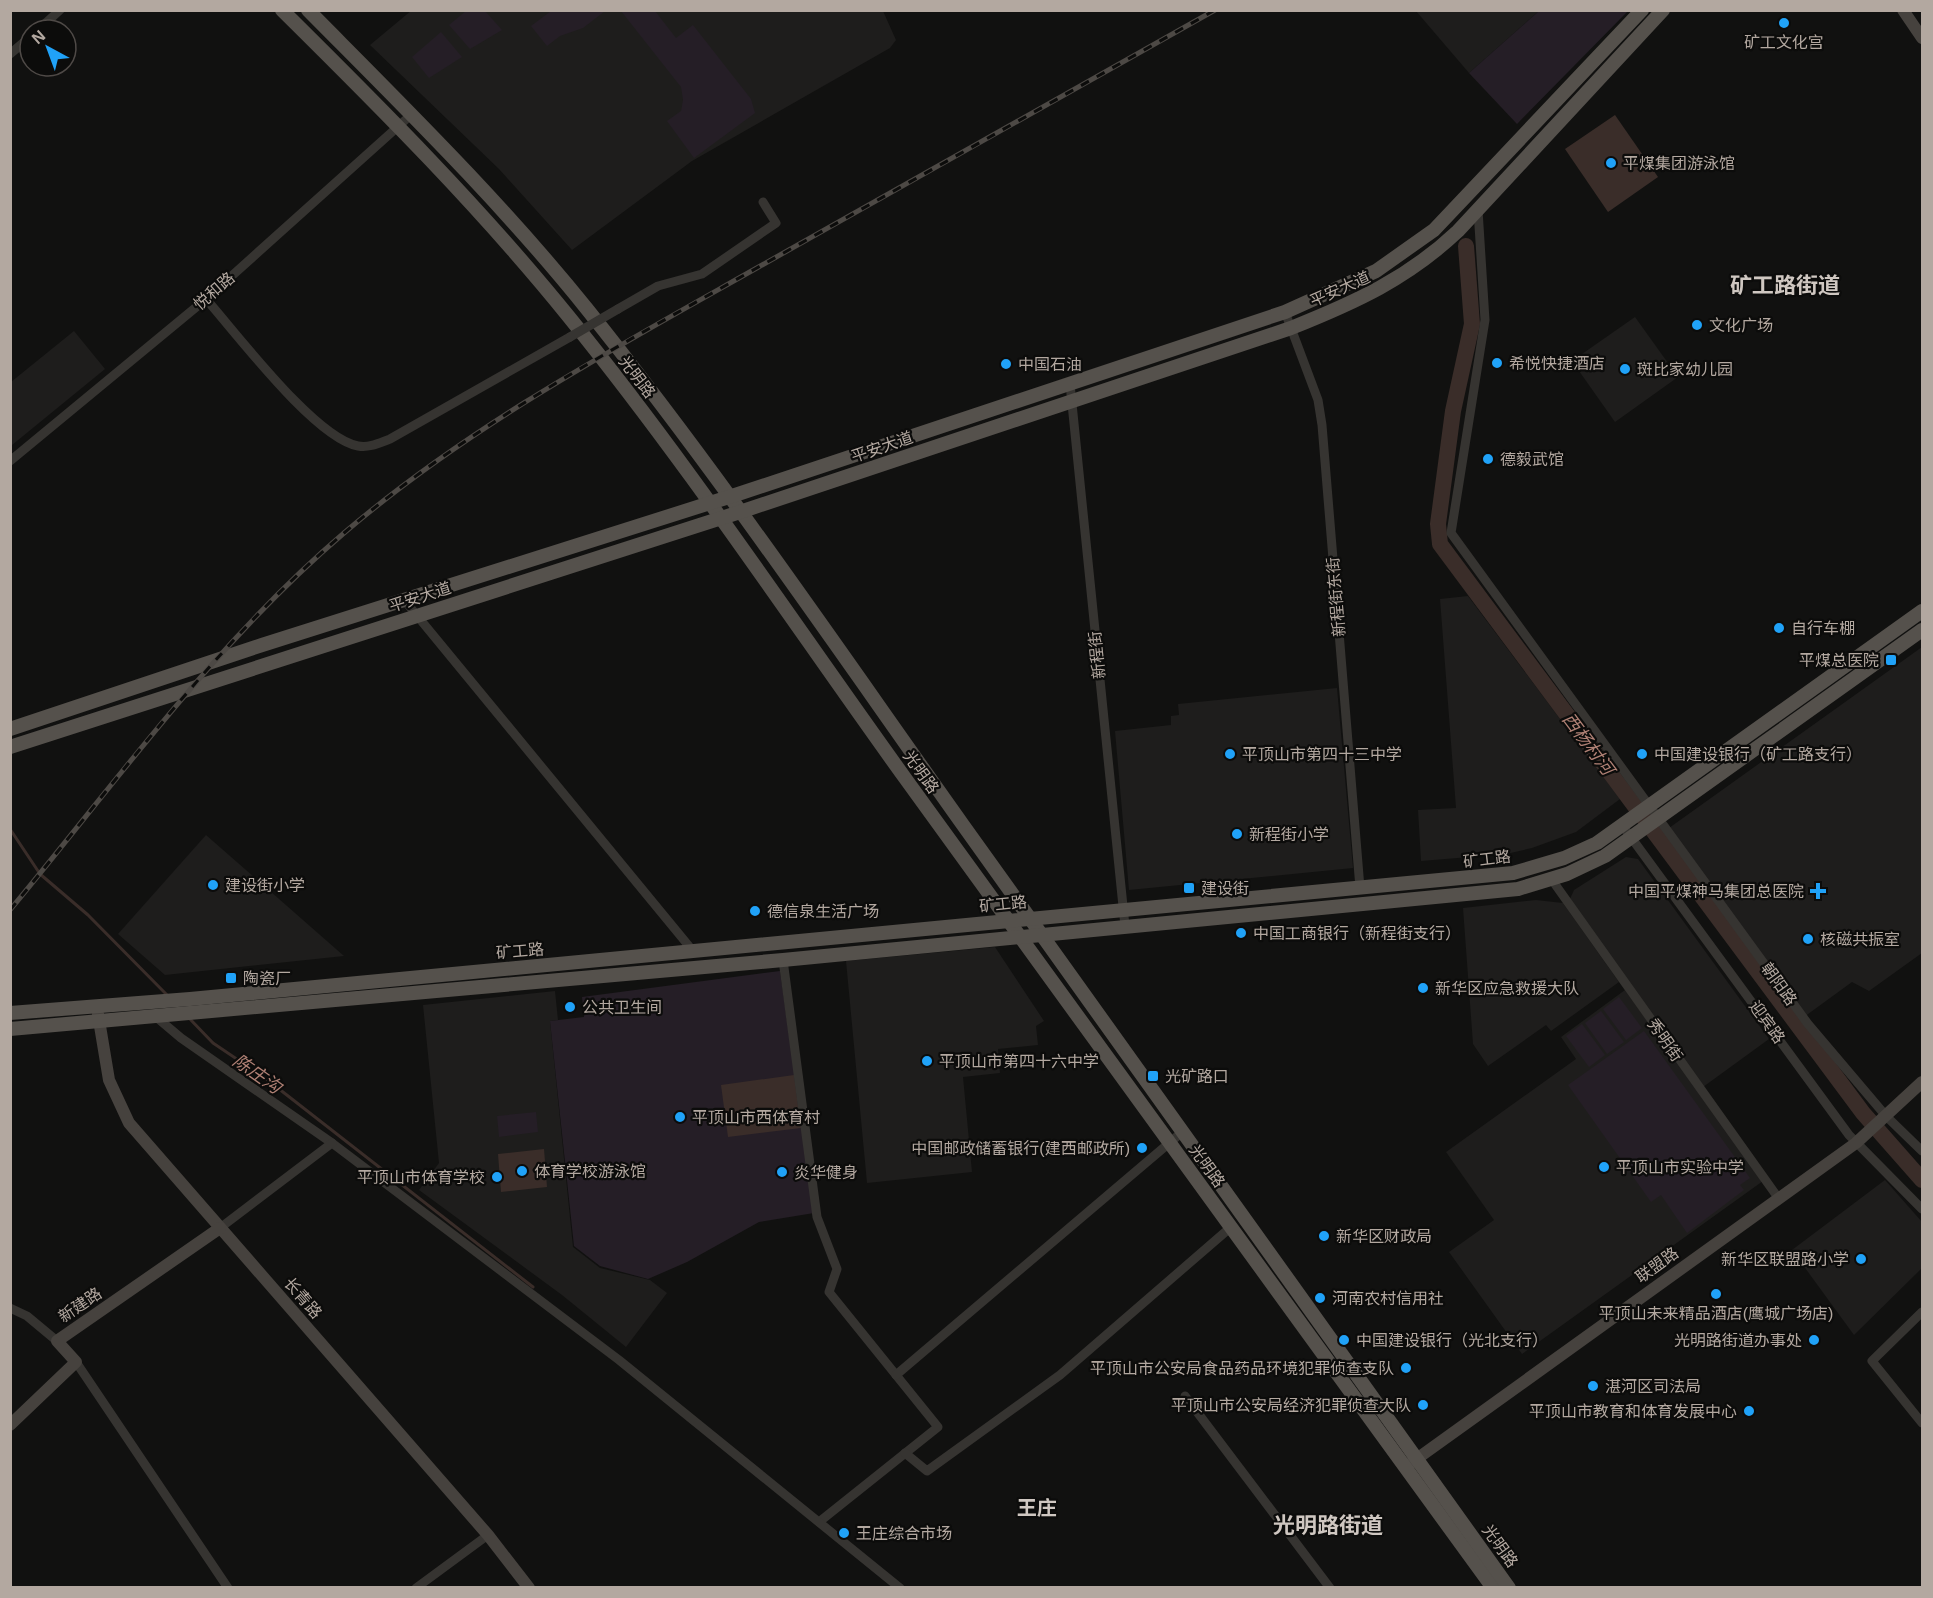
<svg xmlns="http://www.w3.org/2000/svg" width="1933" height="1598" viewBox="0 0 1933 1598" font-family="Helvetica,'Noto Sans SC',sans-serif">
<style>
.built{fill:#1e1d1c}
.green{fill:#251e26}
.water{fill:#3a2d29}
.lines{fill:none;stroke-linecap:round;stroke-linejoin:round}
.stream{stroke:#3a2d29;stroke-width:3}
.river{stroke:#3a2d29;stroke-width:16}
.street{stroke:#363431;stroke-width:9}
.secondary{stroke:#46423e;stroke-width:12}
.primary{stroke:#55514c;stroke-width:14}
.rail-casing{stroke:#4d4945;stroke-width:5}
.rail{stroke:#0c0c0b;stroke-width:3;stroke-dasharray:9;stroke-linecap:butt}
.street-bridge{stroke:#363431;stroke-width:9}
.poi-dot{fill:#20a2f8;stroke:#0c0c0b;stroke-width:2}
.labels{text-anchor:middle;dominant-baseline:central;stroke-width:4.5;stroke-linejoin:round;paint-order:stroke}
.poi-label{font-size:16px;fill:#b3a8a0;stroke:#0c0c0b;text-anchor:start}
.street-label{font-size:16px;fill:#b3a8a0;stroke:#0c0c0b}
.water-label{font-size:18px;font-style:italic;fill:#b08175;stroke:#0c0c0b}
.quarter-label{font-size:20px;font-weight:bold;fill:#cfc7c1;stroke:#0c0c0b}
.district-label{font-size:22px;font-weight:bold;fill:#cfc7c1;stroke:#0c0c0b}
</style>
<rect width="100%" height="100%" fill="#111110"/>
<!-- built -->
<g class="built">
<polygon points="412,10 883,11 896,40 890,48 692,161 572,250 499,169 370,45"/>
<polygon points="1416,11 1539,11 1469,73"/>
<polygon points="1635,317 1678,377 1615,422 1572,361"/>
<polygon points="74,331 105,369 12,445 11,382"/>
<polygon points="1468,596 1620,799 1576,832 1532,848 1506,854 1421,861 1418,810 1456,808 1440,599"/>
<polygon points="1922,647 1922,953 1869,991 1852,982 1804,1017 1669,828"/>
<polygon points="1337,688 1353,868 1129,890 1115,731 1171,725 1171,716 1179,715 1178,704"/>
<polygon points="206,835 344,956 165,975 118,934"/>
<polygon points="1626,857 1638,859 1769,1039 1703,1087 1570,899 1574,890"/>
<polygon points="1536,900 1563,903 1619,982 1551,1031 1546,1025 1488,1066 1473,1044 1463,908"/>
<polygon points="995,947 1044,1021 1036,1026 1038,1045 998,1049 1000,1073 963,1077 972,1172 867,1183 846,961"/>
<polygon points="1625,990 1763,1181 1522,1354 1449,1252 1494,1220 1446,1152 1576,1059 1561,1037"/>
<polygon points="555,991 558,1020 550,1021 573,1247 600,1268 650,1280 667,1293 626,1347 562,1295 419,1190 439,1163 423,1005"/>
<polygon points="1885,1180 1922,1222 1922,1268 1854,1335 1792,1250"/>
</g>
<!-- green -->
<g class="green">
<polygon points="1576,10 1628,11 1517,124 1469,73 1539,11"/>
<polygon points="466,11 485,11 502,30 470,49 449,25"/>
<polygon points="551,11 605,11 583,28 560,36 547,46 531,26"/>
<polygon points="621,11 655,11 676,38 693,25 751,99 755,113 694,158 667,121 681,111 683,100 681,87"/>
<polygon points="441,32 462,57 429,78 412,57"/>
<polygon points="780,971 814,1213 759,1222 687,1262 648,1279 600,1266 574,1246 550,1021 584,1017 582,997"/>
<polygon points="1619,997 1642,1028 1626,1040 1603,1009"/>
<polygon points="1601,1011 1624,1042 1607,1054 1585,1023"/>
<polygon points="1582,1024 1605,1055 1589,1067 1566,1036"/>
<polygon points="1644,1031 1750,1178 1740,1185 1744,1190 1687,1233 1661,1195 1651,1202 1568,1085"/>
<polygon points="536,1112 538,1132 499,1137 497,1116"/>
</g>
<!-- water -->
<g class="water">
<polygon points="1615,115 1658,177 1608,212 1565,149"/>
<polygon points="794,1075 801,1128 728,1137 721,1085"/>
<polygon points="544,1149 547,1187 501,1192 498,1154"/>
</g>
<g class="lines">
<!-- stream -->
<g class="stream">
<polyline points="10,829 40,874 88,915 169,997"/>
<polyline points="188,1017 213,1043 265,1078 533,1287"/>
</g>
<!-- river -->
<polyline class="river" points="1466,246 1472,324 1453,411 1438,524 1440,544 1863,1113 1922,1180"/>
<!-- street -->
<g class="street">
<polyline points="38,30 60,10"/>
<polyline points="10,54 30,37"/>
<polyline points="1478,210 1485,320 1451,533 1808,1024 1886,1116 1922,1151"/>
<path d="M 206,299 C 237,334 315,438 358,446 C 370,448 379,443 390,439 L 570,337"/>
<polyline points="618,309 658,286 702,274 776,223 763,202"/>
<polyline points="1285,312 1318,400 1322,425 1360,888"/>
<polyline points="1070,384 1125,926"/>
<polyline points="10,461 206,299 412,114"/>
<polyline points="405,601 693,951"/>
<polyline points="1622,825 1849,1135 1922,1209"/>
<polyline points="1552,880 1779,1199"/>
<polyline points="783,960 817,1217 837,1269 829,1292 938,1427 819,1522"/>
<polyline points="155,1016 181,1038 332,1143 619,1360 900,1588"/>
<polyline points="220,1228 332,1143"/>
<polyline points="10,1308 27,1316 57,1341"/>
<polyline points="1922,1312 1872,1361 1922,1423"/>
<polyline points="76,1362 228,1588"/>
<polyline points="896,1375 1181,1133"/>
<polyline points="1185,1396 1330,1588"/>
<polyline points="905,1453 927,1471 1060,1375 1231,1227"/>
<polyline points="416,1588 488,1535"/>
</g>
<!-- secondary -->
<g class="secondary">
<polyline points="1903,10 1922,38"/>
<polyline points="98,1014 109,1080 129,1123 488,1535 529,1588"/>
<polyline points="10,1425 76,1362 57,1341 220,1228"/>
<polyline points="1411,1463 1856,1143 1922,1082"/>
</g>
<!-- primary -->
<g class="primary">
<path d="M 282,10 C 382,109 481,208 569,317 C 689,465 794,624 905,778 C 1101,1048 1296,1318 1493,1588"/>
<path d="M 308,10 C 404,107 502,203 587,309 C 720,475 840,652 963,825 C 1145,1079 1327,1334 1509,1588"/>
<polyline points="10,729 262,645 729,497 1285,312 1376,271 1434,230 1642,10"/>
<path d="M 10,747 L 740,512 L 1291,328 C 1356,302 1407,279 1458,231 L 1663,10"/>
<polyline points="10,1013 190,999 1513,873 1564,858 1597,843 1922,611"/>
<polyline points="10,1029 783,960 1518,889 1567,874 1605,856 1922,630"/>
</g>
<!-- rail casing -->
<g class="rail-casing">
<path id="rail" d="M 10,910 C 117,781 216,642 344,533 C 468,427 613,349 755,269 C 908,183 1061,97 1215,10"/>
</g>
<!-- rail -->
<use href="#rail" class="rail"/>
<!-- street-bridge -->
<polyline class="street-bridge" points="570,337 618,309"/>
</g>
<!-- markers -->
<g class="poi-dot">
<circle cx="1784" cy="23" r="6"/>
<circle cx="1611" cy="163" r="6"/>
<circle cx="1697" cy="325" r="6"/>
<circle cx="1497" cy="363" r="6"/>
<circle cx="1006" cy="364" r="6"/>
<circle cx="1625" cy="369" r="6"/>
<circle cx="1488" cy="459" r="6"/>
<circle cx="1779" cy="628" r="6"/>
<rect x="1885" y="654" width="12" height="12" rx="3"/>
<circle cx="1230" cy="754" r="6"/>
<circle cx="1642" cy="754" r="6"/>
<circle cx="1237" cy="834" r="6"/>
<circle cx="213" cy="885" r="6"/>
<rect x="1183" y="882" width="12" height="12" rx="3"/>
<path d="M1815 882h6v6h6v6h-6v6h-6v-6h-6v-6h6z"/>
<circle cx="755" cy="911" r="6"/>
<circle cx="1241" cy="933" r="6"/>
<circle cx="1808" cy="939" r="6"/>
<rect x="225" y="972" width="12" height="12" rx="3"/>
<circle cx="1423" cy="988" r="6"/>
<circle cx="570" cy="1007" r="6"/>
<circle cx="927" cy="1061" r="6"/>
<rect x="1147" y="1070" width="12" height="12" rx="3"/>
<circle cx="680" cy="1117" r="6"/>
<circle cx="1142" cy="1148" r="6"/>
<circle cx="1604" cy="1167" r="6"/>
<circle cx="522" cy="1171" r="6"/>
<circle cx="782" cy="1172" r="6"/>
<circle cx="497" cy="1177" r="6"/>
<circle cx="1324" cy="1236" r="6"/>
<circle cx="1861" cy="1259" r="6"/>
<circle cx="1716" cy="1294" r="6"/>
<circle cx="1320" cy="1298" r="6"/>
<circle cx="1344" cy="1340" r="6"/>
<circle cx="1814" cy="1340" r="6"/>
<circle cx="1406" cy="1368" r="6"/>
<circle cx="1593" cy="1386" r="6"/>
<circle cx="1423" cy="1405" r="6"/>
<circle cx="1749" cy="1411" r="6"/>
<circle cx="844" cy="1533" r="6"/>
</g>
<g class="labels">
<!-- poi labels -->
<g class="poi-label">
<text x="1784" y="42" text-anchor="middle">矿工文化宫</text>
<text x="1623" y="163">平煤集团游泳馆</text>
<text x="1709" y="325">文化广场</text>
<text x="1509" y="363">希悦快捷酒店</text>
<text x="1018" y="364">中国石油</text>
<text x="1637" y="369">斑比家幼儿园</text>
<text x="1500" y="459">德毅武馆</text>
<text x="1791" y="628">自行车棚</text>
<text x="1879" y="660" text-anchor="end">平煤总医院</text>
<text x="1242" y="754">平顶山市第四十三中学</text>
<text x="1654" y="754">中国建设银行（矿工路支行）</text>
<text x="1249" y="834">新程街小学</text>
<text x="225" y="885">建设街小学</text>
<text x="1201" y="888">建设街</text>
<text x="1804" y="891" text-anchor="end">中国平煤神马集团总医院</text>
<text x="767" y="911">德信泉生活广场</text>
<text x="1253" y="933">中国工商银行（新程街支行）</text>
<text x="1820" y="939">核磁共振室</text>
<text x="243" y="978">陶瓷厂</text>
<text x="1435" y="988">新华区应急救援大队</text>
<text x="582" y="1007">公共卫生间</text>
<text x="939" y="1061">平顶山市第四十六中学</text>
<text x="1165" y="1076">光矿路口</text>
<text x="692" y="1117">平顶山市西体育村</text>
<text x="1130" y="1148" text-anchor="end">中国邮政储蓄银行(建西邮政所)</text>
<text x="1616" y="1167">平顶山市实验中学</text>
<text x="534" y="1171">体育学校游泳馆</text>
<text x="794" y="1172">炎华健身</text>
<text x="485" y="1177" text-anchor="end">平顶山市体育学校</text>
<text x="1336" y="1236">新华区财政局</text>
<text x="1849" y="1259" text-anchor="end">新华区联盟路小学</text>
<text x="1332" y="1298">河南农村信用社</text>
<text x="1716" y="1313" text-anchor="middle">平顶山未来精品酒店(鹰城广场店)</text>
<text x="1356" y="1340">中国建设银行（光北支行）</text>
<text x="1802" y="1340" text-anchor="end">光明路街道办事处</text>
<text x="1394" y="1368" text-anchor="end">平顶山市公安局食品药品环境犯罪侦查支队</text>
<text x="1605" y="1386">湛河区司法局</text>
<text x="1411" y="1405" text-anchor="end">平顶山市公安局经济犯罪侦查大队</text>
<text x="1737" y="1411" text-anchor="end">平顶山市教育和体育发展中心</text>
<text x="856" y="1533">王庄综合市场</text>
</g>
<!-- street labels -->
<g class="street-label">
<text transform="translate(1340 289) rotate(-24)">平安大道</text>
<text transform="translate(214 291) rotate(-41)">悦和路</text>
<text transform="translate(637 377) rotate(52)">光明路</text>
<text transform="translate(882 447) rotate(-19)">平安大道</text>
<text transform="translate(420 597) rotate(-18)">平安大道</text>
<text transform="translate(1336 597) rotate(-95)">新程街东街</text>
<text transform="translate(1097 655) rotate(-96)">新程街</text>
<text transform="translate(921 772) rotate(54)">光明路</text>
<text transform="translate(1487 859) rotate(-7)">矿工路</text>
<text transform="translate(1003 904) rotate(-6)">矿工路</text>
<text transform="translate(520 951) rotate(-5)">矿工路</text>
<text transform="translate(1779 984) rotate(54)">朝阳路</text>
<text transform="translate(1767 1022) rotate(54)">迎宾路</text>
<text transform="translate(1665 1040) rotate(55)">秀明街</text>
<text transform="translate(1207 1166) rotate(54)">光明路</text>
<text transform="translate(1657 1265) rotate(-36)">联盟路</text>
<text transform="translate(303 1298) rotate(49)">长青路</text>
<text transform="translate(80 1305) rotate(-34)">新建路</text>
<text transform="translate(1500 1546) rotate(54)">光明路</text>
</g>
<!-- water labels -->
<g class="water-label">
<text transform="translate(1588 744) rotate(53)">西杨村河</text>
<text transform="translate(257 1074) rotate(35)">陈庄沟</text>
</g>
<!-- quarter labels -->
<g class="quarter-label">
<text x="1037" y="1508">王庄</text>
</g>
<!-- district labels -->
<g class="district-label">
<text x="1785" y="285">矿工路街道</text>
<text x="1328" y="1525">光明路街道</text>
</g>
</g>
<!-- border -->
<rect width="1933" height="1598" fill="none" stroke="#b3a8a0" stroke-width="24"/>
<!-- north arrow -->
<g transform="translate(48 48) rotate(319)"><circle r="28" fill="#0c0c0b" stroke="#4f4a47" stroke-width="1.5"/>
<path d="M0-4.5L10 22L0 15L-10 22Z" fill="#20a2f8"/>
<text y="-9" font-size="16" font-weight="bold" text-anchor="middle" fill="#b3a8a0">N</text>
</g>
</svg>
